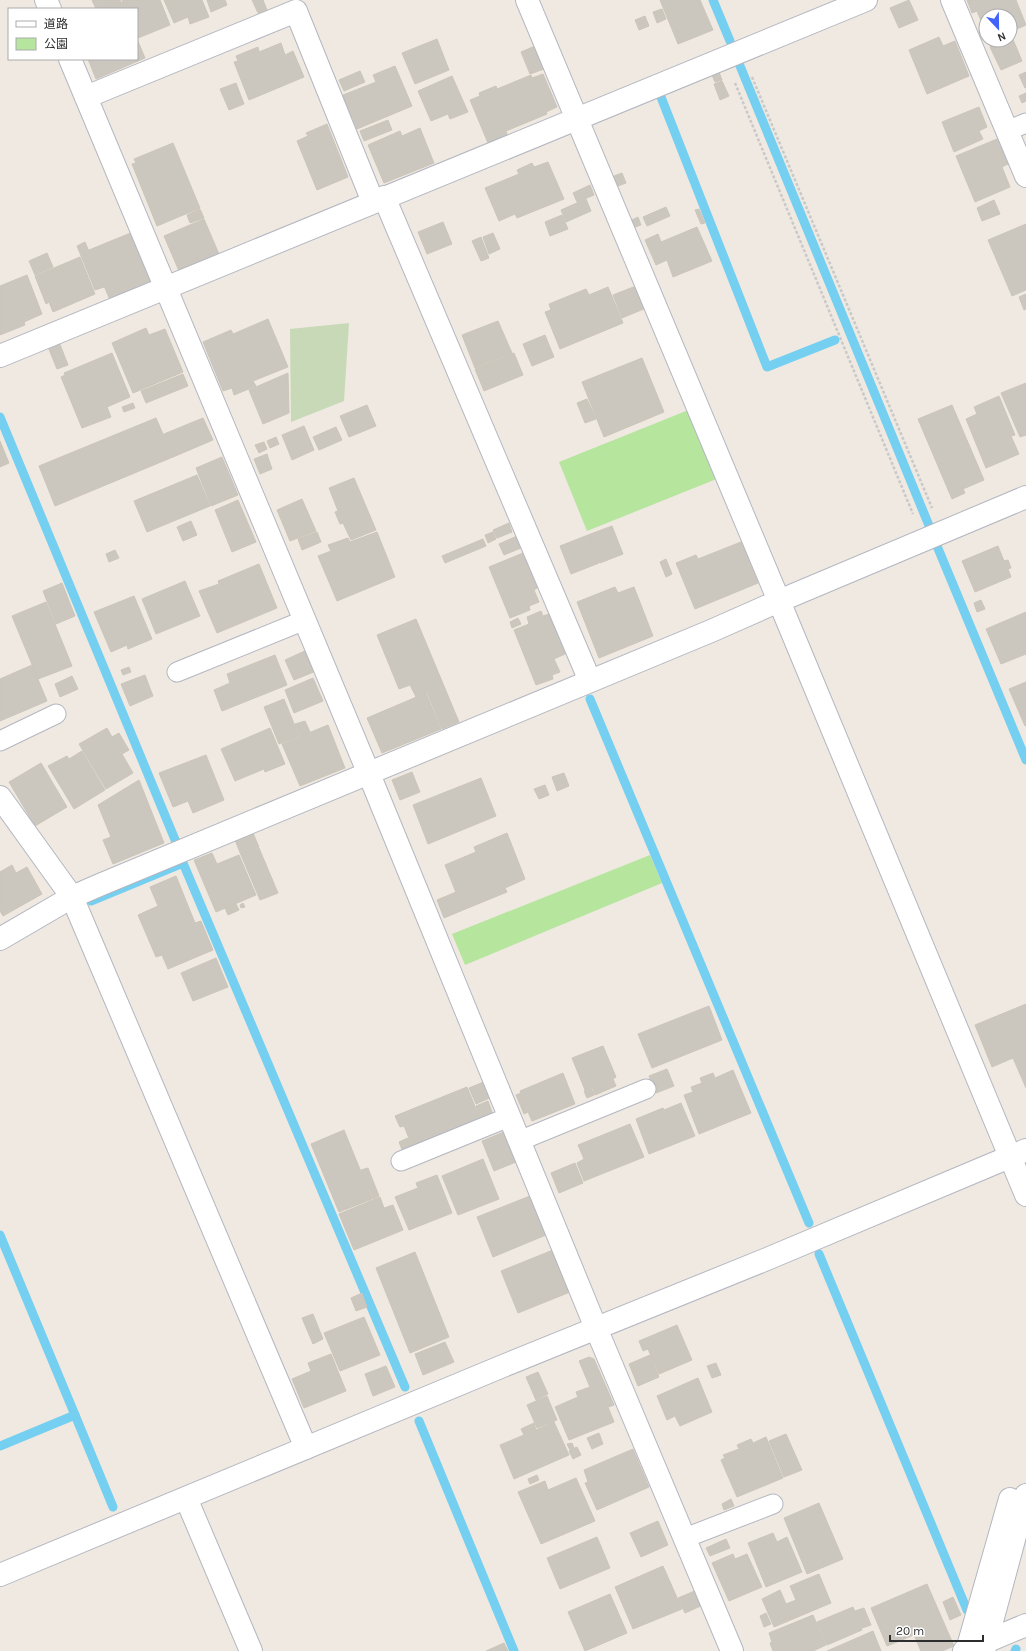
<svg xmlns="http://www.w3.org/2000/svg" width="1026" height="1651" viewBox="0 0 1026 1651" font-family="Karla,'Noto Sans JP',sans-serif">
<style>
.green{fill:#b6e59e}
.cemetery{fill:#c8d9b8}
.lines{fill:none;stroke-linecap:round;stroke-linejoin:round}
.stream{stroke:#75cff0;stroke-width:9}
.building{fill:#cbc7bf;stroke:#cbc5ba}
.service-casing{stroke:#b4b7c1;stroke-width:21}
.pedestrian-casing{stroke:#b4b7c1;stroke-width:24}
.minor-casing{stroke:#b4b7c1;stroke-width:24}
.tertiary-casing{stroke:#b4b7c1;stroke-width:24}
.path{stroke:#c9c9c9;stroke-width:2.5;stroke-dasharray:3 2;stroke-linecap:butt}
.service{stroke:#fff;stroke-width:19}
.pedestrian{stroke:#fff;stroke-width:22}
.minor{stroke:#fff;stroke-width:22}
.tertiary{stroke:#fff;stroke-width:22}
</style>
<rect width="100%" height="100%" fill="#efe9e1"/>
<!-- green -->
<g class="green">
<polygon points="691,409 719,478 587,531 559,462"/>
<polygon points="650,855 662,883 465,965 452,934"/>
</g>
<!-- cemetery -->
<polygon class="cemetery" points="349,323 344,401 291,422 290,329"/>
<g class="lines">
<!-- stream -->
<g class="stream">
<polyline points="713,0 730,41"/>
<polyline points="738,61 930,528"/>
<polyline points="659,92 767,367 835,340"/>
<polyline points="0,417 176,842"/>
<polyline points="937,546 1026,760"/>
<polyline points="590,699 809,1223"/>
<polyline points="91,901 183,863 405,1387"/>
<polyline points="0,1235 75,1415 0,1446"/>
<polyline points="819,1254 967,1610"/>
<polyline points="75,1415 113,1507"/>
<polyline points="419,1421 514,1651"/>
<polyline points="1015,1651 1016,1649"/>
</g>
</g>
<!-- building -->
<g class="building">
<polygon points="92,0 120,0 121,2 103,9 96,9"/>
<polygon points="122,0 160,0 170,25 138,38 137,9 126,9"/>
<polygon points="164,0 202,0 209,17 190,24 188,17 174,23"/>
<polygon points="207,0 225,0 227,5 211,12"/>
<polygon points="252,0 263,0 267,10 258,13"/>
<polygon points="660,0 700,0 713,30 678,44"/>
<polygon points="909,0 918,20 899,28 890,8"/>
<polygon points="967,0 1016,0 1026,25 1010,32 1010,16 986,16 986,33 977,11 972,13"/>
<polygon points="122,2 125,9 105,9"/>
<polygon points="662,9 666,19 657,23 653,12"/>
<polygon points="645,16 649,26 639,30 635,20"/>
<polygon points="939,37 943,46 955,41 969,76 927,94 909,50"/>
<polygon points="1012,37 1022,61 1001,70 990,47 1006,40 1010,40"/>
<polygon points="137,39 145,58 96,79 88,59 137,59"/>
<polygon points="437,39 449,70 415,84 402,53"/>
<polygon points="281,43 285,55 293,51 304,77 249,100 234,62 238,61 236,56 258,47 259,52"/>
<polygon points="535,46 544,69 530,74 521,52"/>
<polygon points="395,66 412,106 357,129 343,95 376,82 373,75"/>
<polygon points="360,71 365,82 344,91 339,80"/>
<polygon points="719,72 722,80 715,82 712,75"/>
<polygon points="1026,72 1026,88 1025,88 1019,75"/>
<polygon points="543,74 557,107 546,112 547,114 506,131 507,135 488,143 470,100 480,96 479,93 496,86 497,89 531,75 532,78"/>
<polygon points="452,76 468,112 450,119 448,114 431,121 418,91"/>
<polygon points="722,81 729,96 720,100 714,84"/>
<polygon points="236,83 244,104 229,110 220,89"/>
<polygon points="1026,93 1026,101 1022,103 1019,96"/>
<polygon points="979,107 987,127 979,131 983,139 954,152 942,122"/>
<polygon points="388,120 392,130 364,141 360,131"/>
<polygon points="327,124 348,177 317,190 297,141 308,136 306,133"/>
<polygon points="420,128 434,163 384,183 368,145 400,131 402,136"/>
<polygon points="997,139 1008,164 1002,167 1010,187 975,202 956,156"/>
<polygon points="173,143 200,208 157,226 132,164 136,163 134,159"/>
<polygon points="548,162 564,199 517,218 515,214 499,221 485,188 519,174 517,170 532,163 534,167"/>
<polygon points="622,173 626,183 618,186 614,176"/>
<polygon points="590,185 594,195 577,202 573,193"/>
<polygon points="586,199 591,211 566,222 561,210"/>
<polygon points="994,200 1000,214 982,221 977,208"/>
<polygon points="666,207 670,216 647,226 643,217"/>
<polygon points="200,209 204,218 190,223 187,215"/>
<polygon points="699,209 705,223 701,224 695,210"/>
<polygon points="562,215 568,229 550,236 545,222"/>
<polygon points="638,217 641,225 635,227 632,220"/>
<polygon points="204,219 219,254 179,271 164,236"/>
<polygon points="443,222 452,244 427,254 418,232"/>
<polygon points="1026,224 1026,290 1012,296 988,240"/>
<polygon points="697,227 712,261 673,277 667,260 656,265 645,240 658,234 661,242"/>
<polygon points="133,232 154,283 110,300 89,250"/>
<polygon points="493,233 500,249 489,254 483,237"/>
<polygon points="481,237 489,258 481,261 472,241"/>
<polygon points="85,242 104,287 95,290 77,246"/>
<polygon points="47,253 53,267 35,275 29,261"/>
<polygon points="80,257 95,294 53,312 49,302 46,304 35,276"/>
<polygon points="27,275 42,314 24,322 25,325 0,335 0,286"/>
<polygon points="636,286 646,308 622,318 613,295"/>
<polygon points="608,287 623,323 560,349 545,312 551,310 549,304 586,289 589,295"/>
<polygon points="1026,294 1026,309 1024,310 1019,297"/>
<polygon points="268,319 288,367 253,381 256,386 234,395 232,388 223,391 203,342 231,330 233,334"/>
<polygon points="498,321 512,353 475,368 462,335"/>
<polygon points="146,328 149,335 165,329 183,372 133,393 112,343"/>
<polygon points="545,335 554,357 532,366 523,344"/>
<polygon points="59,342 68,365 57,369 48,347"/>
<polygon points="112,353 130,397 107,407 111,417 82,428 61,377 65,375 64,373"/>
<polygon points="514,353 523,375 484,391 475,369"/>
<polygon points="642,358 664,412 604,437 582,382"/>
<polygon points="288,373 289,413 263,424 249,390"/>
<polygon points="183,374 188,386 146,403 141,391"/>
<polygon points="1026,383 1026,435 1020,437 1001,393"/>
<polygon points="999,396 1015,435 1011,436 1019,454 986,468 966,419 977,414 974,407"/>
<polygon points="587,399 596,419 585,423 577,403"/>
<polygon points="133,403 135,408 124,412 122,407"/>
<polygon points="367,405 376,426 349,437 340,416"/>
<polygon points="952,405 984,480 963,489 965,493 952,499 918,419"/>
<polygon points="156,418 173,457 55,506 39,466"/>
<polygon points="203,418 213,440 173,457 164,434"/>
<polygon points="304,426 314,450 292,460 282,435"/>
<polygon points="336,427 342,440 319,450 313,437"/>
<polygon points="276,437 279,444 270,448 267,441"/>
<polygon points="0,441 9,463 0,467"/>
<polygon points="264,442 267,449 259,453 255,445"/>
<polygon points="267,454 272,469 260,474 254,459"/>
<polygon points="222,457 238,495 211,506 196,468"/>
<polygon points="197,475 210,506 147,532 134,501"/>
<polygon points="354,478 376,530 351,540 343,523 340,524 335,512 338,511 329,488"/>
<polygon points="302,499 316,531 290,541 277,510"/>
<polygon points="238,500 256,542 232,552 215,510"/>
<polygon points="191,521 197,535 183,541 177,527"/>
<polygon points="509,523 512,532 497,538 493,530"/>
<polygon points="612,526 623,554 600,563 588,535"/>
<polygon points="317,532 321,542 302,550 298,539"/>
<polygon points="377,532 395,577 337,601 318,556 331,551 328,545 348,538 350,542"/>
<polygon points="493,532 496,539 488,543 485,535"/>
<polygon points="588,535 599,563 571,574 560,546"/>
<polygon points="517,536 521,548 504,555 499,544"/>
<polygon points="483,539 486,546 445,563 442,556"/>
<polygon points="741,542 758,583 695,609 676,563 696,555 698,559"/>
<polygon points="998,546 1004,561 1008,560 1011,568 1008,569 1011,577 975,592 962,561"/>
<polygon points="115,550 119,558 109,562 106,554"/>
<polygon points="523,553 537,588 534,590 539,602 529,606 530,610 510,618 489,567"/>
<polygon points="666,559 672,574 666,577 660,562"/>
<polygon points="259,564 277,608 217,633 199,591 219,584 218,581"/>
<polygon points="185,581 200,616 156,634 142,599"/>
<polygon points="62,583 75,616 56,624 43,591"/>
<polygon points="615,587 618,593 634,587 653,636 599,658 577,602"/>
<polygon points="134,596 152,639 128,649 127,645 111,652 94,612"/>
<polygon points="981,600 985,609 977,612 974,603"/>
<polygon points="46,602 72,666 38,679 12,616"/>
<polygon points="541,611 543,616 549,614 565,654 554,659 560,672 552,675 553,679 536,685 514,630 529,624 527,617"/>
<polygon points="1026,612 1026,654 1001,664 986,629"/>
<polygon points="518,618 521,624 512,628 510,622"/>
<polygon points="416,619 459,722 442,729 427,692 416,697 410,685 399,689 377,635"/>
<polygon points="307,650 316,671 294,680 285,660"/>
<polygon points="275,655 287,685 222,711 214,690 230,683 227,674"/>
<polygon points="32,665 47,701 0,721 0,679"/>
<polygon points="129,667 131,672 123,675 121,670"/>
<polygon points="145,675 153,696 130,706 121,684"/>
<polygon points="72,676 78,689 60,697 55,684"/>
<polygon points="313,678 323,701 294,713 285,690"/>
<polygon points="1026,682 1026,725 1025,726 1009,689"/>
<polygon points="426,693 441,729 382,753 367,718"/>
<polygon points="284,699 299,736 279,744 264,707"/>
<polygon points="305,721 310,732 300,736 295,724"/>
<polygon points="328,725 345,768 300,786 282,744"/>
<polygon points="107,728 112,737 119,733 129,750 122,754 133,773 106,789 79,744"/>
<polygon points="270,728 285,764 265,772 264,769 235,781 221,749"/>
<polygon points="82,751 105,790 74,809 48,766 67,756 69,759"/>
<polygon points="206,755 224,800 193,813 188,801 173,807 159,773"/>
<polygon points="41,763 67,807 35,826 9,782"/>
<polygon points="412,772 420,792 400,800 392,780"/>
<polygon points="564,773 569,786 557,791 552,777"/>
<polygon points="481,778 496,816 428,844 413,805"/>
<polygon points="139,780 164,843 113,864 103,840 111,837 98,805"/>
<polygon points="545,785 549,795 539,799 534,789"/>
<polygon points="253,833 259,847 241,855 235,840"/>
<polygon points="507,833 525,879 505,888 507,892 463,910 445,865 476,852 474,847"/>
<polygon points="259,848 278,893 260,900 241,855"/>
<polygon points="212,853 217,864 239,855 256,895 216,912 194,860"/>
<polygon points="12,865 16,873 27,867 42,894 3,916 0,911 0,872"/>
<polygon points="176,876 195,923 201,921 213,950 168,969 162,955 156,957 138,915 158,906 150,887"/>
<polygon points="456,892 463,910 444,918 437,900"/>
<polygon points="243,903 245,907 241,908 240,905"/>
<polygon points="236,904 239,910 228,915 225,908"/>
<polygon points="216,958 228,987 193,1001 181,973"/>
<polygon points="1026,1004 1026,1088 1013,1058 992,1067 975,1025"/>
<polygon points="709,1006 722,1040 652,1068 638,1034"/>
<polygon points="603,1046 616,1077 613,1079 616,1086 595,1095 592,1087 585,1090 572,1058"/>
<polygon points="667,1069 674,1086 656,1093 649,1076"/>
<polygon points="733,1070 751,1113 699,1134 684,1095 693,1092 691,1087 702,1083 700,1078 713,1073 715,1078"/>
<polygon points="563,1073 575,1104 532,1121 528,1112 524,1114 516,1095 521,1093 520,1091"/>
<polygon points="486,1081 492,1097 476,1104 469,1088"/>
<polygon points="467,1087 481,1121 413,1148 404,1126 400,1127 395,1116"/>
<polygon points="591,1088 594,1095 587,1098 584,1091"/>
<polygon points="488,1101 493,1115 481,1120 476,1106"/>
<polygon points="681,1103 695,1136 649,1154 636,1119 663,1108 664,1110"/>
<polygon points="630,1124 644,1157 584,1181 577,1163 584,1159 578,1145"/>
<polygon points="344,1130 372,1199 339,1212 311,1144"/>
<polygon points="504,1132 516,1162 494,1171 482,1141"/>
<polygon points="408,1138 412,1148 403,1152 399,1142"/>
<polygon points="483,1159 499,1199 458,1215 442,1176"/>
<polygon points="575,1163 583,1183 559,1193 551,1173"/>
<polygon points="368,1168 379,1196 373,1199 361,1170"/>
<polygon points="437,1175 452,1213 409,1230 395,1197 418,1188 416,1183"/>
<polygon points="530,1196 546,1235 493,1257 477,1217"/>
<polygon points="380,1197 384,1208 393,1205 403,1230 354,1250 339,1214"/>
<polygon points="553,1250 570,1292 518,1313 501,1271"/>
<polygon points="415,1252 449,1337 410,1353 376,1268"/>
<polygon points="362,1293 367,1307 356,1311 351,1298"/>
<polygon points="313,1314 323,1339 313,1344 302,1318"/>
<polygon points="364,1317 380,1355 340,1371 324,1333"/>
<polygon points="677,1325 692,1360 659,1374 648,1349 643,1351 639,1341"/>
<polygon points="445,1342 454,1362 423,1375 415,1354"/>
<polygon points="331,1354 346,1391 304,1408 292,1379 311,1371 308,1363"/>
<polygon points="650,1355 659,1377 638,1386 629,1364"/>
<polygon points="589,1357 594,1359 614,1405 608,1407 614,1422 569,1440 555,1407 578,1397 576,1392 590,1387 579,1361"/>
<polygon points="716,1363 721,1375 712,1378 707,1366"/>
<polygon points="386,1366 395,1387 373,1396 365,1374"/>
<polygon points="538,1372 548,1394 536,1400 526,1377"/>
<polygon points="698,1378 712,1412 680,1426 675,1416 667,1420 657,1396"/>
<polygon points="547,1396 557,1420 537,1428 527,1405"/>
<polygon points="554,1422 569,1455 514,1479 500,1445 524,1435 521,1429 534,1423 536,1430"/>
<polygon points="599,1433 603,1444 592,1449 587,1438"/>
<polygon points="786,1434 802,1470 784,1477 769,1441"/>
<polygon points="766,1437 783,1478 737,1497 721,1460 725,1458 723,1455 739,1449 737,1445 751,1439 753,1443"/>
<polygon points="572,1443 574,1448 570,1450 567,1444"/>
<polygon points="577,1447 581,1455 573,1459 569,1451"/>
<polygon points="633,1449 649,1487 597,1510 585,1483 588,1482 584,1470"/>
<polygon points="537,1475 539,1480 530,1484 528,1479"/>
<polygon points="576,1478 595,1521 541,1544 518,1492 545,1481 548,1490"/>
<polygon points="731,1499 734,1506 724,1510 722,1504"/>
<polygon points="819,1503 843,1559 807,1574 784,1518"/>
<polygon points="658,1521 668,1545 641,1557 630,1533"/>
<polygon points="773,1533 777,1542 787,1537 802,1572 766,1587 748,1543"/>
<polygon points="597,1537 610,1568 560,1589 547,1558"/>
<polygon points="726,1539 730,1548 710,1556 706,1548"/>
<polygon points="733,1554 735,1559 747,1554 762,1587 729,1601 712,1563"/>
<polygon points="663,1566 682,1609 633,1629 615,1587"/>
<polygon points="819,1574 831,1603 774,1627 762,1599 780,1590 786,1604 796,1600 790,1586"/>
<polygon points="927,1584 954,1646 942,1651 921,1651 914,1635 887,1646 871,1608"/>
<polygon points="697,1590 703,1605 685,1613 678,1598"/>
<polygon points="610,1594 627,1633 585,1651 568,1612"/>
<polygon points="953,1597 961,1615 950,1620 943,1602"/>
<polygon points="853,1607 862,1630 827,1645 817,1622"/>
<polygon points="864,1608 871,1625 862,1628 855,1611"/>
<polygon points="766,1613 771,1624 764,1627 760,1616"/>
<polygon points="813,1615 826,1645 813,1651 773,1651 770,1643 772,1642 769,1633"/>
<polygon points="873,1631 881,1651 827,1651"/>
<polygon points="504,1643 508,1651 486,1651"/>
</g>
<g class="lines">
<!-- service casing -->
<g class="service-casing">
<g id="service">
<polyline points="1007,131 1026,123"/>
<polyline points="177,672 305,620"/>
<polyline points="0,741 56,714"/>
<polyline points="519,1141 646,1089"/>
<polyline points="401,1161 509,1117"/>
<polyline points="685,1538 773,1504"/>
</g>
</g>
<!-- pedestrian casing -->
<g class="pedestrian-casing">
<polyline id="pedestrian" points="984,1651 1026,1495"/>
</g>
<!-- minor casing -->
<g class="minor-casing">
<g id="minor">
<polyline points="46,0 50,9"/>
<polyline points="527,0 779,601 1026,1195"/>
<polyline points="952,0 1026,176"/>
<polyline points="70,59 369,774 596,1328 732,1651"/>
<polyline points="86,97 296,11 373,202"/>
<polyline points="384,197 590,681"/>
<polyline points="0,356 866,0"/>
<polyline points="0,797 72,897 306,1448"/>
<polyline points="0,939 72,897 102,884 711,631 779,601 1026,497"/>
<polyline points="186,1498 251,1651"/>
<polyline points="967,1650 1010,1499"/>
<polyline points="964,1651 1026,1625"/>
</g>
</g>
<!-- tertiary casing -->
<g class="tertiary-casing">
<polyline id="tertiary" points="0,1575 503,1366 767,1259 1026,1150"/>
</g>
<!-- path -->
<g class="path">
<polyline points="752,77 932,508"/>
<polyline points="735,83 913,514"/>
</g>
<!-- service -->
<use href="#service" class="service"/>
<!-- pedestrian -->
<use href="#pedestrian" class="pedestrian"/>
<!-- minor -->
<use href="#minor" class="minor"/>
<!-- tertiary -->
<use href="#tertiary" class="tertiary"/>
</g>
<!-- legend -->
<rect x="8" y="8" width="130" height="52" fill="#ffffff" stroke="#ababab"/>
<rect x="16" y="21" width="20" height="6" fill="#ffffff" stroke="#ababab"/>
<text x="44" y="28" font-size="12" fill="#2e2e2e">道路</text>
<rect x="16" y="38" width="20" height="12" fill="#b6e59e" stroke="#ababab"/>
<text x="44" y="48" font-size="12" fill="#2e2e2e">公園</text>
<!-- north arrow -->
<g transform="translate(998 28) rotate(158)"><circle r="19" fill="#ffffff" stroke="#ababab"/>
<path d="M0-3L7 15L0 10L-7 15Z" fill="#4264fb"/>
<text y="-6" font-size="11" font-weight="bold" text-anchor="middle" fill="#2e2e2e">N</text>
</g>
<!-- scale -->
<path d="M890 1635v6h93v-6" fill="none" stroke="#2e2e2e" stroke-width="2"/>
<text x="896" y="1635" font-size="12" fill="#2e2e2e" stroke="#ffffff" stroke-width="3" paint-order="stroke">20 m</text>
</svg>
